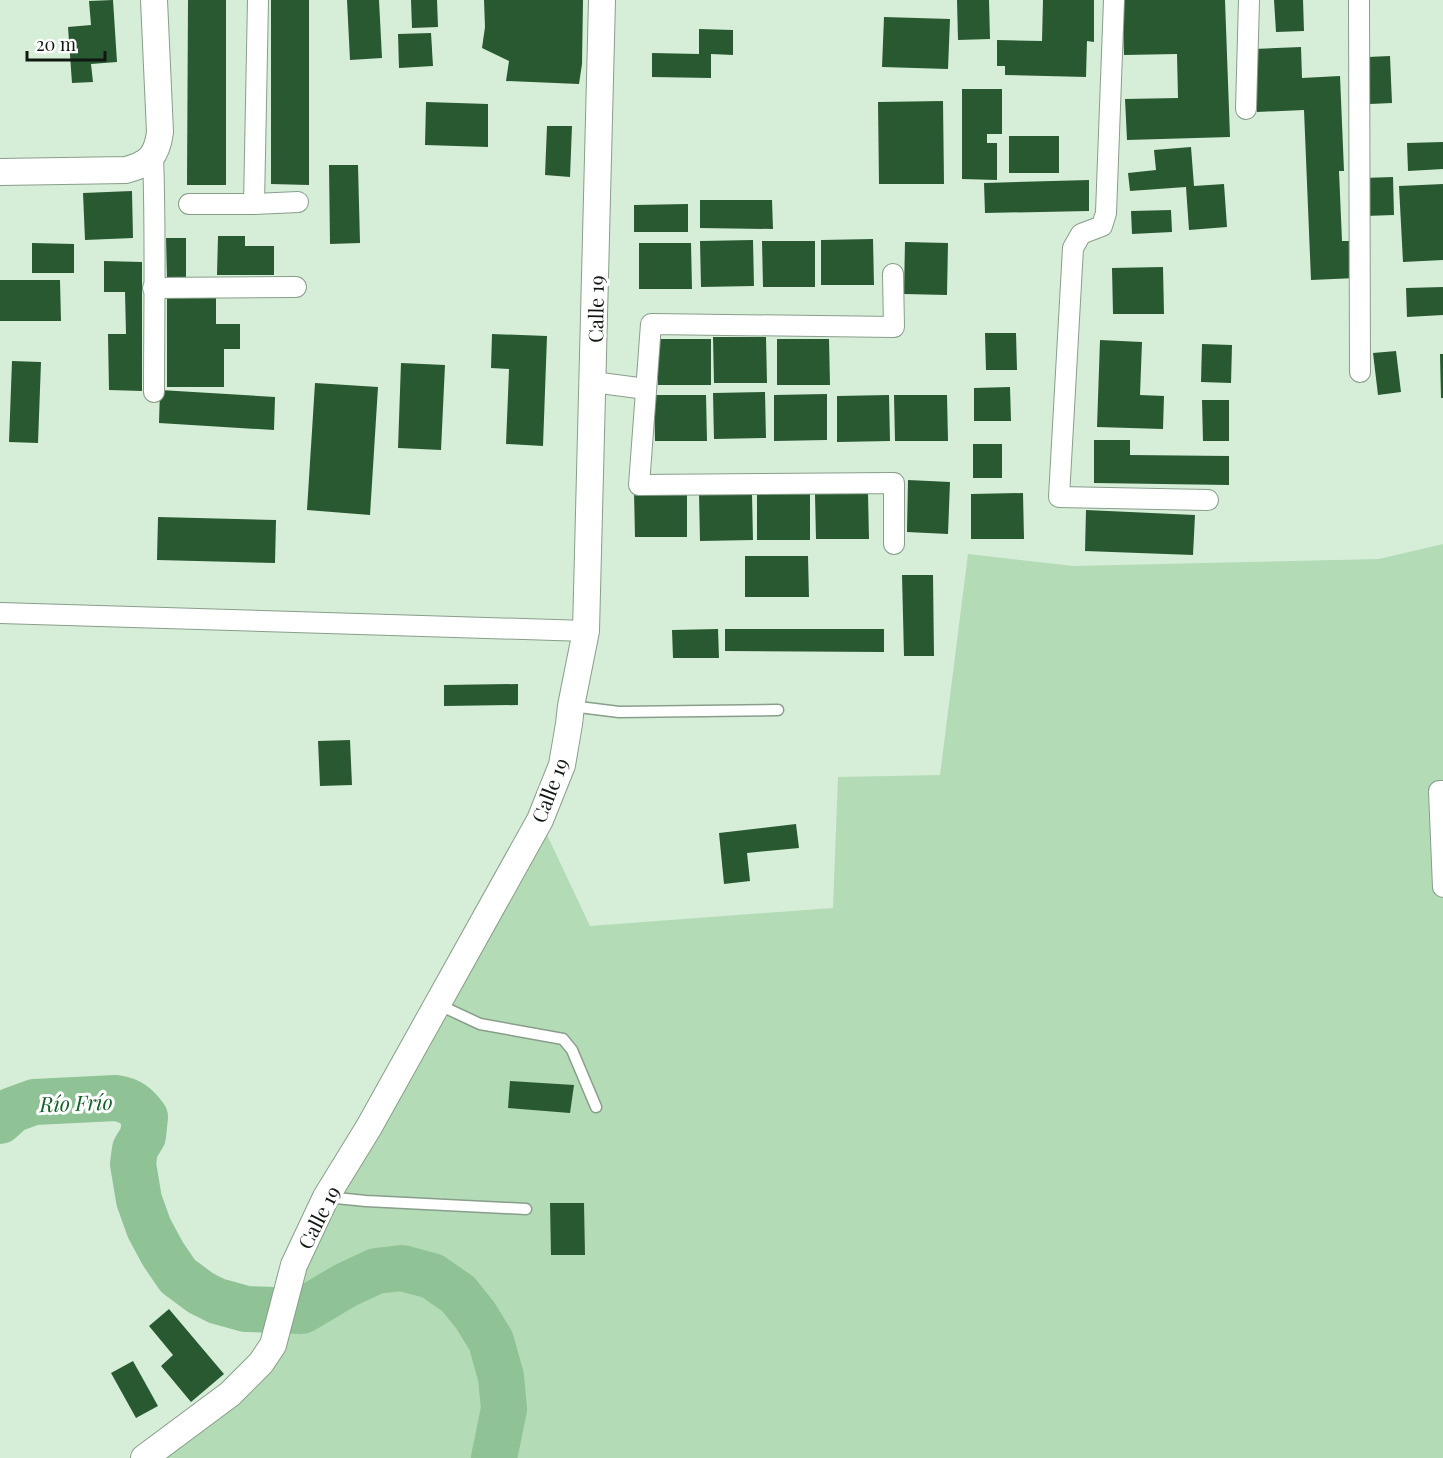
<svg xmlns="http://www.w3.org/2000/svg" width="1443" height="1458" viewBox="0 0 1443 1458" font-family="'Playfair Display',serif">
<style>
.green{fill:#b3dbb6}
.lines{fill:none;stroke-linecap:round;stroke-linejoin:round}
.river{stroke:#8fc294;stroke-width:46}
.building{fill:#295931}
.service-casing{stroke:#889e8a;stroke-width:13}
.minor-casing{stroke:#889e8a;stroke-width:22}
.tertiary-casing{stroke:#889e8a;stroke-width:28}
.service{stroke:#fff;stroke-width:10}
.minor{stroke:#fff;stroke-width:20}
.tertiary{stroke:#fff;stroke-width:26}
.labels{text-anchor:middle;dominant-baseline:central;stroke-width:6;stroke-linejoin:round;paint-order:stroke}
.street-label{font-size:20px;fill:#101811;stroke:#fff}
.water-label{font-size:21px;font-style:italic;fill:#135f27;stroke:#fff}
</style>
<rect width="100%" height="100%" fill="#d6eed8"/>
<!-- green -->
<polygon class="green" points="1443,544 1443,1458 144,1458 261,1363 294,1265 540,820 590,926 833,908 838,777 940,775 968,554 1073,566 1379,559"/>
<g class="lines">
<!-- river -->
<path class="river" d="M 0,1121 L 12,1110 L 34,1102 L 116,1098 C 130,1100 137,1106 145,1117 L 143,1136 L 135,1149 L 133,1164 L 139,1200 L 149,1228 L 163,1254 L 178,1276 L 201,1293 L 217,1301 L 246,1309 L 302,1311 L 346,1285 L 376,1271 L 402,1268 L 432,1276 L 458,1294 L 475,1315 L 491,1341 L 501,1377 L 504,1409 L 494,1458"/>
</g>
<!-- building -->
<g class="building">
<polygon points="113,0 117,62 91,64 93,82 72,83 68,27 91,25 89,1"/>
<polygon points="188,0 226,0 226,185 187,185"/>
<polygon points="271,0 309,0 309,185 271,184"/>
<polygon points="347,0 379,0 382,58 350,60"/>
<polygon points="411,0 437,0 438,27 412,28"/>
<polygon points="484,0 583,0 582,64 579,84 506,81 509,61 482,48 485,27"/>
<polygon points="957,0 989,0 990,39 958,40"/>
<polygon points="1043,0 1094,0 1094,42 1087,41 1086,77 1005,75 1005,66 997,66 997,40 1042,41"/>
<polygon points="1122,0 1225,0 1230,137 1127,140 1125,99 1178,98 1177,54 1124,55"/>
<polygon points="1274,0 1303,0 1304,31 1276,32"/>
<polygon points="884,17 950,19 948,69 882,67"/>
<polygon points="699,29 733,30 733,55 711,54 711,78 652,77 652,53 699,54"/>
<polygon points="431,33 433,66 399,68 398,34"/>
<polygon points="1301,47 1302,78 1340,76 1344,171 1339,171 1342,241 1354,241 1356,278 1311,280 1304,110 1257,112 1254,49"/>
<polygon points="1390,56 1392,103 1370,104 1368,57"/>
<polygon points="962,89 1002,89 1002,134 987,134 987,143 997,143 997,180 962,179"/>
<polygon points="943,101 944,184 879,184 878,102"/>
<polygon points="426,102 488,104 488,147 425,145"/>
<polygon points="547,126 572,126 570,177 545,175"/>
<rect x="1009" y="136" width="50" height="37"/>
<polygon points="1443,142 1443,169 1408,171 1407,143"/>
<polygon points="1191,147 1194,186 1224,184 1227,227 1189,230 1186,187 1130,191 1128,173 1156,170 1154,150"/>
<polygon points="329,165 358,165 360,243 330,244"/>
<polygon points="1393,177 1394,215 1365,216 1363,178"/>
<polygon points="1089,180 1089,211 985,213 984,183"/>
<polygon points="1443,184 1443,260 1403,262 1399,186"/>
<polygon points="132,191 133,238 85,240 83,193"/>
<polygon points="700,200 772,200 773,229 700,228"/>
<polygon points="688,204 688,232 634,232 634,205"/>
<polygon points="1171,210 1172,232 1132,234 1131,211"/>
<polygon points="218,236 245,236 245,246 274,246 274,275 217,275"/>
<polygon points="166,238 186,238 186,279 167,279"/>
<polygon points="873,239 874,285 821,285 821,240"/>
<polygon points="753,240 754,286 701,287 700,241"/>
<polygon points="762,241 815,241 815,287 763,287"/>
<polygon points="905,242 948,243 947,295 904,294"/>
<polygon points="32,243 74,244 74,273 32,273"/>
<polygon points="639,243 691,243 692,289 639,289"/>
<polygon points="104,261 142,262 142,391 109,390 108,334 126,334 125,292 104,292"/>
<polygon points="1163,267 1164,314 1113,314 1112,268"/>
<polygon points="0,280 60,280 61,321 0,321"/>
<polygon points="1443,287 1443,315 1407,317 1406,288"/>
<polygon points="167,290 216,290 216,324 240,324 240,349 224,349 224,387 167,387"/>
<polygon points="985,333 1016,333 1017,370 986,370"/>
<polygon points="492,334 547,336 543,446 506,444 509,369 491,368"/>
<polygon points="713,337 766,337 767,383 714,383"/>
<rect x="658" y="339" width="53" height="46"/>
<polygon points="777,339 829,339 830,385 777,385"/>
<polygon points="1100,340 1142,342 1140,395 1164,396 1163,429 1097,427"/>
<polygon points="1202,344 1232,345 1231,383 1201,382"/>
<polygon points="1396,351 1401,392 1378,395 1373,353"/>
<polygon points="1440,354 1443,354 1443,398 1441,398"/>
<polygon points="12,361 41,362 38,443 9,442"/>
<polygon points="401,363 445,365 441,450 398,448"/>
<polygon points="315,383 378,387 370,515 307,510"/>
<polygon points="1010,387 1011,421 974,421 974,388"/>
<polygon points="160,390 275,397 274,430 159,423"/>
<polygon points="765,392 766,438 714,439 713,393"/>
<polygon points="827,394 827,440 774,441 774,395"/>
<polygon points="654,395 706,395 707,441 655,441"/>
<polygon points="889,395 890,441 837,442 837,396"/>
<polygon points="894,395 947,395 948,441 895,441"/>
<polygon points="1202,400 1229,400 1229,441 1203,441"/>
<polygon points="1094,440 1130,440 1130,455 1229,456 1229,485 1094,483"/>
<rect x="973" y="444" width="29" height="34"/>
<polygon points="908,480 950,482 948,534 907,532"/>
<polygon points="687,490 687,537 635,537 634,491"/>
<polygon points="868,493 869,539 816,539 815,494"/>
<polygon points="1023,493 1024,539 971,539 971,494"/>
<polygon points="699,494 752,494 753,540 700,541"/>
<rect x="757" y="494" width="53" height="46"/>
<polygon points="1086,510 1195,515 1193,555 1085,551"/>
<polygon points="158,517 276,520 275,563 157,560"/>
<polygon points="745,556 808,556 809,597 745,597"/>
<polygon points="902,575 933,575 934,656 904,656"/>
<polygon points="718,629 719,658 673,658 672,630"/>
<polygon points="725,629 884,629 884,652 725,651"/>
<polygon points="518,684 518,705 444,706 444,685"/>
<polygon points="350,740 352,785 320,786 318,741"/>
<polygon points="796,824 799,848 747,853 750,881 724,884 719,833"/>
<polygon points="510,1081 574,1085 570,1113 508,1108"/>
<polygon points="550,1203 584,1203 585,1255 551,1255"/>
<polygon points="169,1309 224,1374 191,1402 161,1366 173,1355 149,1326"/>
<polygon points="133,1361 158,1406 136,1418 111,1373"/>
</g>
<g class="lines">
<!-- service casing -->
<g class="service-casing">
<g id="service">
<polyline points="571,706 619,712 778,710"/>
<polyline points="437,1004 480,1024 563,1039 572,1050 596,1107"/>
<polyline points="326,1197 366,1201 526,1209"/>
</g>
</g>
<!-- minor casing -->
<g class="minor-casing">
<g id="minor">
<polyline points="1114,0 1106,213 1102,226 1081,234 1073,248 1059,497 1208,500"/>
<polyline points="1359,0 1360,372"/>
<polyline points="1246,109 1249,0"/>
<path d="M 153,156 C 156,234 154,313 154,392"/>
<polyline points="189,204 254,204 298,202"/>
<polyline points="254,204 258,0"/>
<polyline points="893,274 894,327 651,324 639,485 894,483 894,544"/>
<polyline points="153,288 296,287"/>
<polyline points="593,382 646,389"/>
<polyline points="0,613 586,631"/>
<polyline points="1443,791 1439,791 1443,887"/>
</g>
</g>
<!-- tertiary casing -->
<g class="tertiary-casing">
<g id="tertiary">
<path d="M 0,172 L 126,170 C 149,164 157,156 160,132 L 154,0"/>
<polyline points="144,1458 230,1394 261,1363 273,1345 294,1265 326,1197 369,1127 540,820 562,765 569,724 571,706 586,631 602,0"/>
</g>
</g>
<!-- service -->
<use href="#service" class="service"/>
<!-- minor -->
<use href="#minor" class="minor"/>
<!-- tertiary -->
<use href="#tertiary" class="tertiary"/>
</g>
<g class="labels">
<!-- street labels -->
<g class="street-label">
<text transform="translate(595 309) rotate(-89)">Calle 19</text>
<text transform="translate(549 790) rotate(-69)">Calle 19</text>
<text transform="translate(318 1217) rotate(-63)">Calle 19</text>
</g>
<!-- water labels -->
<g class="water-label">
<text transform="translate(76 1102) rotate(-2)">Río Frío</text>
</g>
</g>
<!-- scale -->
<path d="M27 51v9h78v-9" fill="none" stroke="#101811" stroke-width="3"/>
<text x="36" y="51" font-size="18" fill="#101811" stroke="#ffffff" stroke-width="4.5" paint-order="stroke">20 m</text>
</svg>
